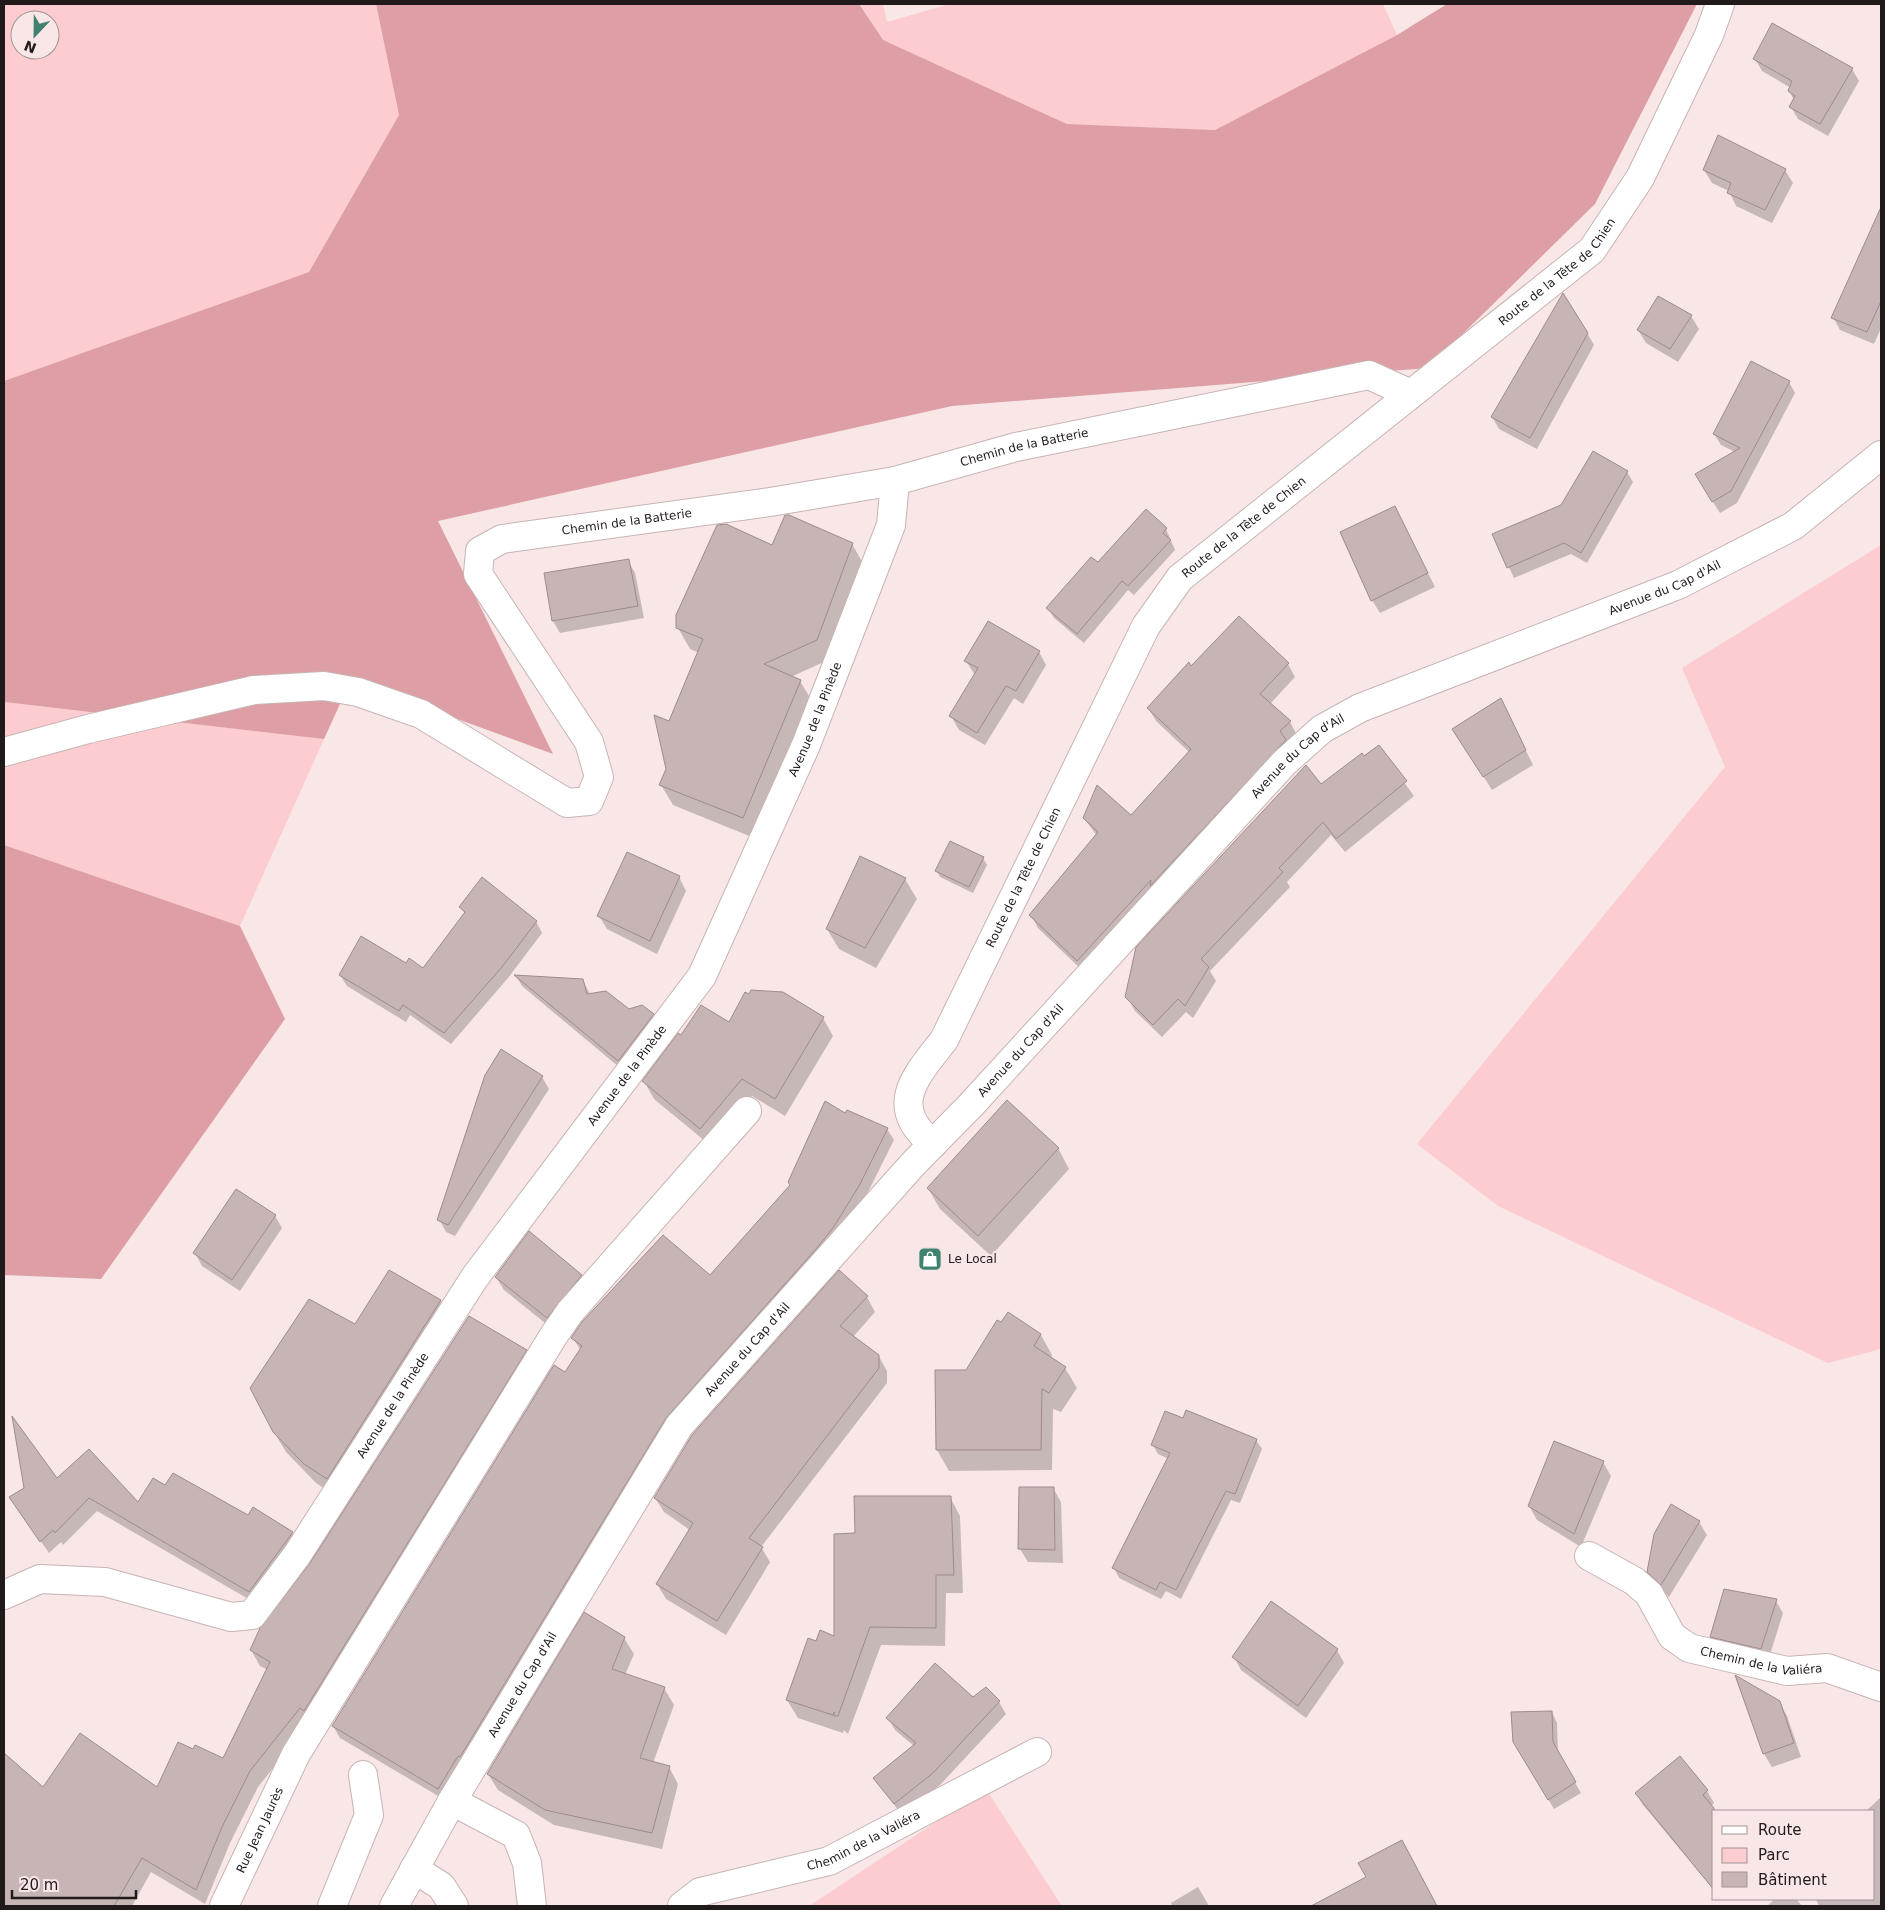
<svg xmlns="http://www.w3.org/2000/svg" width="1885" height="1910" viewBox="0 0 1885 1910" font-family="'DejaVu Sans',sans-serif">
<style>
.green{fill:#fcccd0;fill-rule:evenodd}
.forest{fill:#dd9fa5}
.shadow{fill:#0003}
.building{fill:#c7b5b6;stroke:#9d8b8d}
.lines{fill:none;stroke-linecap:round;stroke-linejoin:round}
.minor-casing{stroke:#c7b4b5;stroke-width:30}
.minor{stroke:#fff;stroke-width:28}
.labels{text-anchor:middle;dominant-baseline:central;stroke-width:4;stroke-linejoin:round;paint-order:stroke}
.street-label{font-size:12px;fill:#211a1a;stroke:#f9e6e7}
.poi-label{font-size:12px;fill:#211a1a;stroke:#f9e6e7;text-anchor:start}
</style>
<rect width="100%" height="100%" fill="#f9e6e7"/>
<!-- green -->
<g class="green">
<path d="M 4,4 L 376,4 L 399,115 L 309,272 L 4,381 ZM 20,20 L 50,20 L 50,50 L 20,50 Z"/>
<polygon points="859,4 883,4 887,22 950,4 1383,4 1397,35 1215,130 1067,124 882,40"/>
<polygon points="1881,545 1881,1349 1828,1363 1498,1206 1417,1144 1725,767 1682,668"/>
<polygon points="4,702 324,739 240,926 4,845"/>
<polygon points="986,1789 1062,1906 809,1906"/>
</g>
<!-- forest -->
<g class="forest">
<polygon points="376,4 859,4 883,40 1067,124 1215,130 1397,35 1447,4 1697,4 1595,204 1428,368 952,406 438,521 553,754 351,680 324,739 4,702 4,381 309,272 399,115"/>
<polygon points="4,845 240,926 285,1019 101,1279 4,1275"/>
</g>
<!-- shadow -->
<g class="shadow">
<polygon points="1755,59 1852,69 1859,81 1828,136 1798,119 1791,107 1794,100 1789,91 1791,88 1762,71"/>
<polygon points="1704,170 1785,170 1793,183 1772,223 1736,206 1729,191 1712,183"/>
<polygon points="1867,242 1881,249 1881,328 1874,344 1840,330 1833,317"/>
<polygon points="1691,316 1699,329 1678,362 1646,343 1638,330"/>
<polygon points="1587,333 1594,345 1537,449 1499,429 1492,417"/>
<polygon points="1789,382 1795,393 1737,503 1720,513 1703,486 1735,452 1721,445 1714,434"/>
<polygon points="1627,472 1633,482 1587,563 1571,554 1514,578 1494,535 1562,506"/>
<polygon points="1395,507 1435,587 1380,613 1372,600"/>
<polygon points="1166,529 1175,550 1134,595 1128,590 1084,643 1054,618 1048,608 1098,564"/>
<polygon points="852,544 864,565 828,660 791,677 800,681 812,701 754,838 673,805 661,785 668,769 670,723 699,653 690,649 678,628 772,547"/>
<polygon points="628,561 635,573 644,618 560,633 553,621"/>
<polygon points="1039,652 1046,665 1023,704 1014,698 985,745 959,730 951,716 975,675 966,661"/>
<polygon points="1288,664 1295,677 1270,704 1290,722 1297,735 1085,973 1038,928 1031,915 1097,836 1084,818 1131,817 1190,753 1156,721 1149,709 1191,668"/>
<polygon points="1501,700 1533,765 1492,790 1462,743"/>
<polygon points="1378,746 1414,796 1345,852 1331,835 1287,882 1290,887 1210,971 1216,981 1193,1018 1186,1012 1162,1037 1135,1011 1127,997 1138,948 1305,766 1320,786"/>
<polygon points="983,858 987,865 973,893 940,877 937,871"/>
<polygon points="679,877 686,891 657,954 607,929 599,916"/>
<polygon points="905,879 917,899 876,968 839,949 827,929"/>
<polygon points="461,907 536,921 542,933 508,978 451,1044 410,1015 406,1022 347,986 340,975 406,965 424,970 465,914"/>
<polygon points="516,976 583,981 590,994 629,1011 653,1015 660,1026 625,1072 522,986"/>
<polygon points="823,1018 833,1036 785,1116 752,1096 711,1146 654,1099 644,1081 681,1037"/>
<polygon points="542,1077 549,1089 455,1236 446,1232 439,1219"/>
<polygon points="887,1129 894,1140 865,1198 672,1429 445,1800 340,1738 333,1726 581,1351 573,1338 710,1277 792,1185"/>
<polygon points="1058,1148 1069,1169 991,1256 940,1209 928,1188"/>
<polygon points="275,1216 282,1228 240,1291 202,1266 195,1253"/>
<polygon points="390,1272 441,1301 452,1320 338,1498 316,1483 286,1452 274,1432 356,1326"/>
<polygon points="839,1272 867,1297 875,1312 853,1337 878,1355 887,1371 887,1383 761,1547 770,1562 726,1635 666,1599 657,1584 690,1530 664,1512 655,1498"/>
<polygon points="581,1276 588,1289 555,1331 504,1290 496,1277"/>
<polygon points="1002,1324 1041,1335 1052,1355 1051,1358 1065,1368 1077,1388 1061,1412 1053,1409 1052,1470 949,1471 937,1450 937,1371 966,1371"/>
<polygon points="526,1350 535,1366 309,1723 258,1787 230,1843 205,1904 151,1872 132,1906 4,1906 4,1755 44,1789 157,1789 193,1750 224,1760 268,1670 260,1666 251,1650"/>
<polygon points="1256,1440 1262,1449 1240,1503 1231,1500 1181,1599 1166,1591 1161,1599 1119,1578 1114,1568 1169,1459 1158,1454 1153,1445"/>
<polygon points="1603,1462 1611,1476 1581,1547 1537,1520 1529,1506"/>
<polygon points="57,1480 138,1504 165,1487 292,1533 300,1545 257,1604 97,1511 63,1545 61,1542 49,1553 10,1497"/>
<polygon points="1053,1488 1061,1502 1063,1563 1028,1562 1020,1549"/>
<polygon points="950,1497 960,1516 963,1593 946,1593 945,1646 881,1645 848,1734 844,1730 843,1733 798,1718 787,1700 816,1643 835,1638"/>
<polygon points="1699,1522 1707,1535 1669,1597 1657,1586 1649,1572"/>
<polygon points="1776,1601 1783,1613 1768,1661 1719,1649 1711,1636"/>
<polygon points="624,1638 634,1654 625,1675 664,1688 674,1705 653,1763 669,1767 678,1784 662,1849 554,1825 498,1790 488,1774"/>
<polygon points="1337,1650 1344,1663 1306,1718 1241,1670 1234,1657"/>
<polygon points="1737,1678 1779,1702 1787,1716 1801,1757 1772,1767 1764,1754"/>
<polygon points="973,1699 999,1702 1006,1714 940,1785 902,1815 874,1778 914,1746 895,1730 888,1718"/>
<polygon points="1552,1712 1557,1723 1558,1753 1581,1793 1554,1809 1514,1742"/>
<polygon points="1679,1758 1707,1791 1714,1803 1711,1806 1715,1811 1714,1881 1709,1884 1643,1805 1636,1793"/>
<polygon points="1880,1798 1881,1906 1819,1906 1816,1899 1874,1899 1874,1811 1866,1811"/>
<polygon points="1408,1854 1436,1906 1360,1906 1349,1888"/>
<polygon points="1198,1887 1209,1906 1172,1906 1171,1903"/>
<polygon points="1775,1899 1796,1899 1802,1906 1767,1906"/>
</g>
<!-- building -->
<g class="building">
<polygon points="1772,23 1853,68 1820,124 1789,107 1795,96 1788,91 1792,81 1753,59"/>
<polygon points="1718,135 1786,169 1765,210 1727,193 1731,183 1703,170"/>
<polygon points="1881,207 1881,301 1867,332 1831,318"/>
<polygon points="1563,293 1588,333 1530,438 1491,417"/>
<polygon points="1658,296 1692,315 1670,349 1637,330"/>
<polygon points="1751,361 1790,381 1731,491 1712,502 1695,474 1740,448 1713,434"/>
<polygon points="1593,451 1628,471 1581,553 1564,543 1507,568 1492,534 1561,505"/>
<polygon points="1395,506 1428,573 1371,601 1340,532"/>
<polygon points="1146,509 1167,528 1163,533 1171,540 1128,586 1122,581 1077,634 1046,608 1091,557 1098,562"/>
<polygon points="785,515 789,515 853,543 817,640 764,664 801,680 743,818 659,785 666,769 654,715 669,721 703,639 676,628 676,615 717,525 726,524 772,545"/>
<polygon points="629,559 638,606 552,621 544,573"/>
<polygon points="1239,616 1289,663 1260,694 1291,721 1280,731 1286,740 1150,886 1151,880 1077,961 1029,915 1098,832 1083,818 1097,785 1131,815 1191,749 1147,708 1189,662 1191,666"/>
<polygon points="988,621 1040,651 1016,691 1006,686 977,733 949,716 978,668 964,661"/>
<polygon points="1501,698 1526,750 1483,777 1452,729"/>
<polygon points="1379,745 1407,781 1336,839 1323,822 1279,868 1283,872 1201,959 1209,967 1185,1006 1178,999 1153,1025 1125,997 1136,947 1306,765 1321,784 1362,753 1364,756"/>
<polygon points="950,841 984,857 969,887 935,871"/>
<polygon points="627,852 680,876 650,941 597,916"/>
<polygon points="860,856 906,878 865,948 826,929"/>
<polygon points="482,877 537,921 502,967 444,1033 403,1005 399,1011 339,975 361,936 406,963 409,958 423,968 465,912 459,907"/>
<polygon points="514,975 583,979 587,994 606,991 629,1009 642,1005 654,1014 618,1061"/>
<polygon points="751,990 783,992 824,1017 775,1099 742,1079 700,1129 642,1081 678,1033 681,1035 701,1005 729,1022 745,992 749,994"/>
<polygon points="501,1049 543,1076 448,1225 437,1220 485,1075"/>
<polygon points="1007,1100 1059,1148 978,1236 927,1188"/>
<polygon points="825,1101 845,1113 847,1110 888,1128 859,1186 833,1228 816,1249 666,1418 460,1757 458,1756 438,1789 332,1726 554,1365 565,1372 582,1346 571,1338 582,1322 663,1235 710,1275 790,1185 788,1182"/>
<polygon points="236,1189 276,1215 232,1280 193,1253"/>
<polygon points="529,1231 582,1275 547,1318 495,1277"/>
<polygon points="389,1270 441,1300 327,1479 304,1464 273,1432 250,1388 309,1299 355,1324"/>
<polygon points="839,1270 868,1296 840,1326 879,1355 879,1368 749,1538 763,1547 717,1621 656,1584 693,1523 654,1498 692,1435"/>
<polygon points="1008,1312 1041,1334 1034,1346 1066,1367 1049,1393 1042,1389 1041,1450 936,1450 935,1370 966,1370 997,1320 1001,1322"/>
<polygon points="469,1316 527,1350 304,1711 300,1708 250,1771 222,1827 196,1890 142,1858 114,1906 4,1906 4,1753 43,1787 80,1733 157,1787 178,1742 193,1749 195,1745 223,1758 270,1662 250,1650 260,1628 310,1563"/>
<polygon points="1186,1410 1257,1439 1235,1494 1226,1491 1176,1590 1160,1582 1156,1590 1112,1568 1170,1453 1151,1445 1165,1411 1183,1418"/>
<polygon points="12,1416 57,1478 89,1449 138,1502 153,1478 165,1485 173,1473 248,1515 253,1507 293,1532 249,1592 89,1498 55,1533 53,1530 40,1542 9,1497 24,1488"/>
<polygon points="1554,1441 1604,1461 1574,1534 1528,1506"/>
<polygon points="1019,1487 1054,1487 1055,1550 1018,1549"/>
<polygon points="854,1496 951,1496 954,1575 936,1575 936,1628 870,1627 838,1716 834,1716 834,1712 833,1715 786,1700 808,1638 816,1641 820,1630 834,1636 834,1534 855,1533"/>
<polygon points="1671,1504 1700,1521 1661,1585 1647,1572 1654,1534"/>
<polygon points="1724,1589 1777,1599 1761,1649 1710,1637"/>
<polygon points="1271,1601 1338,1649 1298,1706 1232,1657"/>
<polygon points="584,1612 625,1637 612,1669 665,1687 640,1758 670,1766 652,1833 545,1810 487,1774"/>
<polygon points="935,1663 973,1697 986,1687 1000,1701 933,1773 894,1804 873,1778 916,1743 886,1718"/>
<polygon points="1735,1675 1780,1701 1794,1743 1763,1754"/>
<polygon points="1552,1711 1553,1742 1576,1782 1548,1800 1513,1742 1511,1712"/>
<polygon points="1680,1756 1708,1790 1703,1795 1714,1808 1714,1890 1635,1793"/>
<polygon points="1402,1840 1437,1906 1311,1906 1366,1877 1358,1863"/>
</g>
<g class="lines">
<!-- minor casing -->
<g class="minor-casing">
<g id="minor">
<path id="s1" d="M 4,752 L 88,729 L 254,690 L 324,686 L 358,692 L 421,714 L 567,803 L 589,801 L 599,777 L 589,742 L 478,574 L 480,551 L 502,539 L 770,502 L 895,481 L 1016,447 L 1369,375 L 1411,394"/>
<path id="s2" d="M 933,1144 C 886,1106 916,1076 944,1040 L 1146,626 L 1180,578 L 1592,250 L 1640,178 L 1709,35 L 1720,4"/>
<path id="s3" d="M 1589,1556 L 1634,1581 L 1649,1594 L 1672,1636 L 1689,1648 L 1787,1671 L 1827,1668 L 1881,1687"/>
<path id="s4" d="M 4,1595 L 40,1579 L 105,1582 L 231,1617 L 252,1615 L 297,1555 L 475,1277 L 702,976 L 806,745 L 891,525 L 895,481"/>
<polyline points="452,1801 516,1835 527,1863 532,1906"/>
<polyline points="414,1869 441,1886 454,1906"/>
<path id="s5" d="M 224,1906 L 296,1754 L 554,1335 L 570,1312 L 747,1111"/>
<polyline points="332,1906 369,1815 363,1775"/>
<path id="s6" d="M 394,1906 L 452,1801 L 679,1426 L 914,1163 L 971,1105 L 1284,763 L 1322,729 L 1360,708 L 1678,585 L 1793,526 L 1881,455"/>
<path id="s7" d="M 682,1906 L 700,1892 L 829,1861 L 1037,1752"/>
</g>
</g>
<!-- minor -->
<use href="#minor" class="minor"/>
</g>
<!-- icons -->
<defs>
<g id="shop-square" transform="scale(1.25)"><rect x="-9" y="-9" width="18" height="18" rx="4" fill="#41816f" stroke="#f9e6e7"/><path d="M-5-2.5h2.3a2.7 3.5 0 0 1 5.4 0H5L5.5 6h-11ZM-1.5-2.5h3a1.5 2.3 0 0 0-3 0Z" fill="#fff"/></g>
</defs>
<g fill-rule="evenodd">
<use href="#shop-square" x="930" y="1259"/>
</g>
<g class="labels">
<!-- street labels -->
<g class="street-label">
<text stroke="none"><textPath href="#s2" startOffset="1129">Route de la Tête de Chien</textPath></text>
<text stroke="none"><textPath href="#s1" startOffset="1465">Chemin de la Batterie</textPath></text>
<text stroke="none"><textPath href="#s1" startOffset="1060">Chemin de la Batterie</textPath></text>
<text stroke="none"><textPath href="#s2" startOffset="724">Route de la Tête de Chien</textPath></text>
<text stroke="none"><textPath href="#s6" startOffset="1878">Avenue du Cap d'Ail</textPath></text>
<text stroke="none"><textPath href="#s4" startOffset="1319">Avenue de la Pinède</textPath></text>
<text stroke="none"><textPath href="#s6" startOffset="1471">Avenue du Cap d'Ail</textPath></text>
<text stroke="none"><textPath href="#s2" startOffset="304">Route de la Tête de Chien</textPath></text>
<text stroke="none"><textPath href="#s6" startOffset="1066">Avenue du Cap d'Ail</textPath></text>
<text stroke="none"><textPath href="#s4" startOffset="914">Avenue de la Pinède</textPath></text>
<text stroke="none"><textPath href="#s6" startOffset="661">Avenue du Cap d'Ail</textPath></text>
<text stroke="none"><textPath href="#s4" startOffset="509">Avenue de la Pinède</textPath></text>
<text stroke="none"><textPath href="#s3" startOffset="214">Chemin de la Valiéra</textPath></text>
<text stroke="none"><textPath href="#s6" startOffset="256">Avenue du Cap d'Ail</textPath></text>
<text stroke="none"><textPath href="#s5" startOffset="84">Rue Jean Jaurès</textPath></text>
<text stroke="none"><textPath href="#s7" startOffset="195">Chemin de la Valiéra</textPath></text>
</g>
<!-- poi labels -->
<g class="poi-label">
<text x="948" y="1259">Le Local</text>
</g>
</g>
<!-- border -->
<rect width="1885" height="1910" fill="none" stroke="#211a1a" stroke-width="10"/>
<!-- legend -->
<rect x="1712" y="1810" width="162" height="90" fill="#f9e6e7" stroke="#a39495"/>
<rect x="1722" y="1826" width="25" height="8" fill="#ffffff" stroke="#a39495"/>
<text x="1758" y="1835" font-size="15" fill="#211a1a">Route</text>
<rect x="1722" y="1848" width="25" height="15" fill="#fcccd0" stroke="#a39495"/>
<text x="1758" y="1860" font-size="15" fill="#211a1a">Parc</text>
<rect x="1722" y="1872" width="25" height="15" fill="#c7b5b6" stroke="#a39495"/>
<text x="1758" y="1885" font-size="15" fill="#211a1a">Bâtiment</text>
<!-- north arrow -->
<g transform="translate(35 35) rotate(202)"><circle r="24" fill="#f9e6e7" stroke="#a39495"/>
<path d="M0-4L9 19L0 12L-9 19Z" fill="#41816f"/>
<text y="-8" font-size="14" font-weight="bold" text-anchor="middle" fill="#211a1a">N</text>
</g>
<!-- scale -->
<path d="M12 1890v8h124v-8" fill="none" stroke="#211a1a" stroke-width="2.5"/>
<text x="20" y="1890" font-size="15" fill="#211a1a" stroke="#f9e6e7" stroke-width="4" paint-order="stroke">20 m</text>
</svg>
